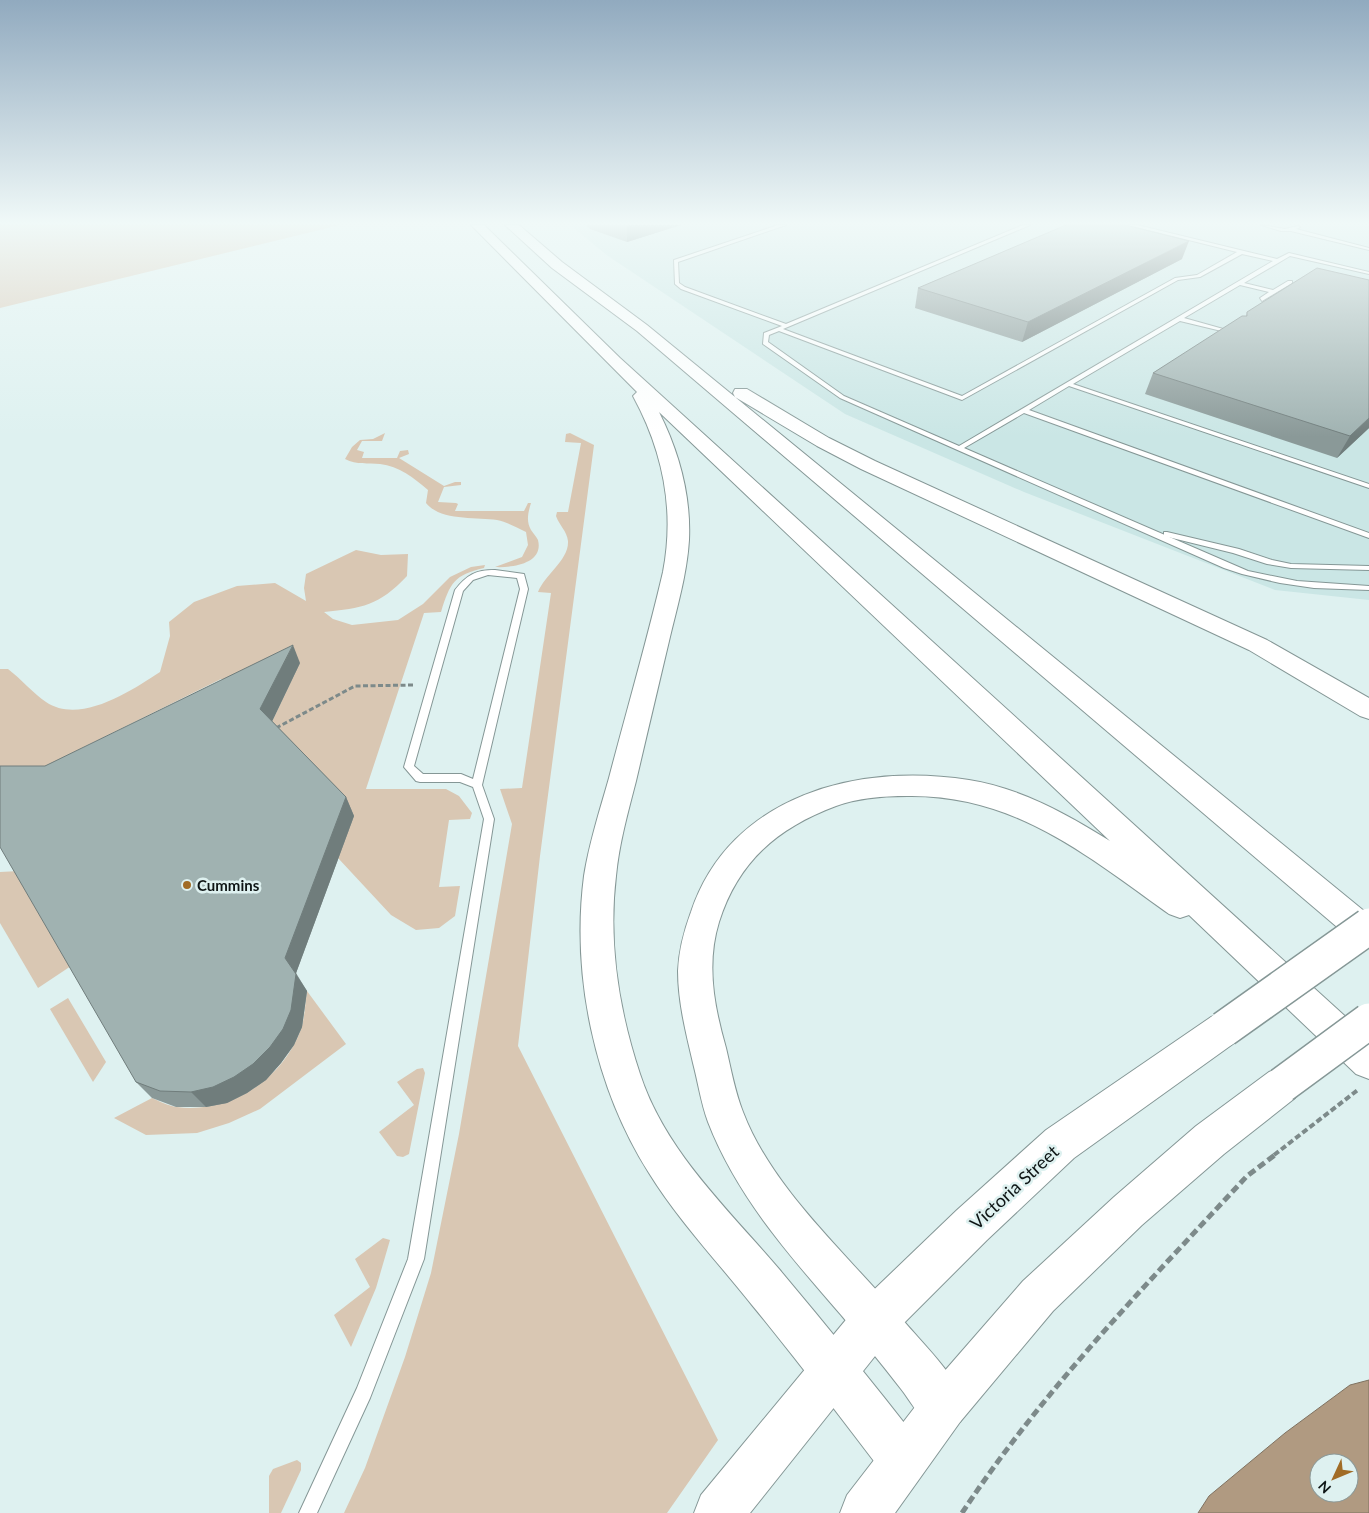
<svg xmlns="http://www.w3.org/2000/svg" width="1369" height="1513" viewBox="0 0 1369 1513" font-family="Lato,sans-serif">
<style>
.built{fill:#cae6e5}
.green{fill:#d9c7b3}
.water{fill:#b09a81;stroke:#7f7261;fill-rule:evenodd}
.lines{fill:none;stroke-linecap:round;stroke-linejoin:round}
.lane-casing{stroke:#859796;stroke-width:2}
.secondary-casing{stroke:#859796;stroke-width:2}
.highway-casing{stroke:#859796;stroke-width:2}
.path-far2{stroke:#7d8a8a;stroke-width:3;stroke-dasharray:5 2.5;stroke-linecap:butt}
.path-far1{stroke:#7d8a8a;stroke-width:4;stroke-dasharray:6 3;stroke-linecap:butt}
.path{stroke:#7d8a8a;stroke-width:5;stroke-dasharray:8 4;stroke-linecap:butt}
.lane{fill:#fff;fill-rule:evenodd}
.secondary{fill:#fff;fill-rule:evenodd}
.highway{fill:#fff;fill-rule:evenodd}
.secondary-bridge-casing{stroke:#859796;stroke-width:38;stroke-linecap:butt}
.secondary-bridge{stroke:#fff;stroke-width:35}
.wall{fill:#8a9998}
.shaded-wall{fill:#707d7c}
.building{fill:#a0b2b1;stroke:#707d7c}
.poi-dot{fill:#a16c26;stroke:#def1f0;stroke-width:2}
.labels{text-anchor:middle;dominant-baseline:central;stroke-width:5;stroke-linejoin:round;paint-order:stroke}
.poi-label{font-size:15px;font-weight:bold;fill:#0e1515;stroke:#def1f0;text-anchor:start}
.near-street-label{font-size:18px;fill:#0e1515;stroke:#def1f0}
</style>
<rect width="100%" height="100%" fill="#def1f0"/>
<!-- built -->
<polygon class="built" points="570,225 1369,225 1369,600 1275,590 1024,492 845,414 608,256"/>
<!-- green -->
<g class="green">
<polygon points="0,225 340,225 0,308"/>
<path d="M 385,433 L 382,441 L 362,441 L 357,450 L 364,452 L 362,458 L 397,458 L 400,451 L 408,450 L 409,454 L 399,458 L 444,486 L 455,482 L 461,482 L 461,485 L 444,487 L 438,502 L 456,503 L 458,504 L 455,511 L 524,511 L 528,503 L 531,503 C 528,513 526,521 531,530 C 533,533 536,536 538,540 C 544,564 512,568 495,567 L 522,557 L 528,545 L 526,532 C 516,527 507,522 497,520 C 476,517 440,521 426,503 L 428,490 C 414,478 399,466 380,464 C 368,463 357,465 345,459 L 352,447 L 360,440 L 373,439 Z"/>
<path d="M 570,433 L 594,445 L 540,856 L 518,1046 L 718,1440 L 667,1513 L 344,1513 L 365,1468 L 405,1357 L 431,1273 L 459,1134 L 512,824 L 500,789 L 522,788 L 551,593 L 538,592 C 545,574 569,560 568,541 C 567,531 559,525 556,516 L 557,512 L 568,512 L 581,443 L 565,442 L 566,434 Z"/>
<path d="M 356,550 L 381,555 L 408,554 L 407,576 C 379,606 362,608 324,612 L 333,619 L 352,625 L 398,620 L 423,604 L 450,577 L 471,567 L 485,565 L 484,568 C 454,575 450,583 441,612 L 424,613 L 366,789 L 446,789 L 459,796 L 472,813 L 470,819 L 449,820 L 439,887 L 460,886 L 455,916 L 439,928 L 416,930 L 391,915 L 338,858 L 269,728 L 299,664 L 270,679 L 221,679 L 82,748 L 59,785 L 0,785 L 0,669 L 8,669 C 21,679 33,693 46,702 C 80,725 131,691 160,672 L 170,636 L 169,622 L 194,602 L 237,586 L 275,583 L 306,601 L 304,588 L 306,574 Z"/>
<polygon points="19,871 74,964 38,988 0,923 0,872"/>
<path d="M 307,991 L 346,1044 L 260,1109 L 229,1123 L 197,1133 L 146,1135 L 114,1118 L 152,1098 C 159,1101 168,1106 177,1107 C 230,1114 283,1079 301,1029 C 305,1017 305,1003 307,991 Z"/>
<polygon points="68,998 106,1062 93,1082 50,1009"/>
<polygon points="423,1068 425,1073 409,1154 403,1157 397,1156 379,1132 414,1105 397,1082 417,1069"/>
<polygon points="383,1238 390,1240 376,1288 351,1347 334,1315 370,1287 355,1259"/>
<polygon points="297,1460 301,1463 301,1470 281,1513 269,1513 269,1476 273,1469"/>
</g>
<!-- water -->
<path class="water" d="M 1369,1380 L 1369,1513 L 1198,1513 L 1209,1496 L 1285,1433 L 1350,1385 ZM 1319,1463 L 1349,1463 L 1349,1493 L 1319,1493 Z"/>
<g class="lines">
<!-- lane casing -->
<g class="lane-casing">
<g id="lane">
<path d="M 778,225 L 786,225 L 678,262 L 679,283 L 685,287 L 786,324 L 1023,225 L 1030,225 L 783,329 L 962,396 L 1175,278 L 1197,275 L 1237,252 L 1128,225 L 1137,225 L 1277,259 L 1289,253 L 1369,272 L 1369,274 L 1290,256 L 1244,283 L 1273,290 L 1288,281 L 1292,281 L 1292,283 L 1262,301 L 1260,298 L 1269,292 L 1240,285 L 1184,318 L 1234,332 L 1234,334 L 1180,321 L 1073,384 L 1369,484 L 1369,488 L 1069,386 L 1029,410 L 1369,533 L 1369,538 L 1024,413 L 964,448 L 1248,571 L 1297,581 L 1369,586 L 1369,590 L 1314,588 L 1280,583 L 1242,574 L 1224,568 L 840,398 L 763,344 L 764,333 L 782,326 L 681,289 L 675,284 L 674,260 ZM 1242,254 L 1273,261 L 959,446 L 844,396 L 768,342 L 769,335 L 779,331 L 962,400 L 1178,280 L 1200,277 Z"/>
<polygon points="1261,225 1285,229 1298,226 1300,227 1296,229 1369,248 1369,250 1291,231 1281,231"/>
<polygon points="1164,532 1167,532 1239,549 1272,560 1291,564 1369,566 1369,570 1291,568 1267,564 1233,553 1164,536"/>
<path d="M 495,570 L 524,574 L 528,589 L 482,785 L 494,819 L 424,1259 L 370,1398 L 317,1513 L 299,1513 L 357,1388 L 408,1259 L 484,819 L 473,787 L 460,782 L 420,782 L 416,781 L 404,767 L 455,590 C 467,575 475,570 495,570 ZM 488,575 L 517,578 L 520,589 L 473,779 L 461,774 L 423,774 L 414,766 L 463,591 L 473,580 Z"/>
</g>
</g>
<!-- secondary casing -->
<g class="secondary-casing">
<g id="secondary">
<polygon points="1224,1013 1237,1017 1242,1029 1237,1041 1074,1158 987,1240 891,1336 750,1513 694,1513 701,1495 859,1304 957,1210 1046,1130 1211,1017"/>
<polygon points="1282,1067 1295,1072 1301,1085 1295,1098 1224,1154 1142,1225 1053,1311 960,1422 895,1513 840,1513 847,1495 928,1390 1023,1281 1114,1197 1196,1126 1269,1072"/>
</g>
</g>
<!-- highway casing -->
<g class="highway-casing">
<g id="highway">
<path d="M 471,225 L 484,225 L 620,358 L 1369,1038 L 1369,1079 L 1356,1074 L 1189,915 L 1180,918 L 1169,914 C 1086,855 1014,794 907,796 C 883,796 858,798 836,806 C 777,828 738,862 719,922 C 706,964 714,1006 726,1048 C 731,1069 735,1092 743,1112 C 772,1189 849,1256 901,1318 C 924,1345 954,1373 967,1406 L 960,1422 L 944,1429 C 939,1427 933,1426 929,1423 C 918,1416 909,1399 901,1389 C 882,1364 862,1340 842,1316 C 790,1256 737,1197 708,1122 C 701,1103 698,1082 693,1063 C 686,1033 678,1002 678,971 C 679,949 684,931 691,912 C 730,795 859,762 969,780 C 1020,788 1067,814 1110,841 L 659,412 C 679,452 691,495 689,540 C 687,574 677,607 669,641 C 658,687 647,734 636,781 C 628,812 619,844 616,876 C 608,942 619,1011 640,1074 C 665,1151 728,1209 779,1269 C 827,1326 874,1384 920,1443 L 927,1460 L 920,1477 L 903,1484 L 886,1477 C 842,1419 798,1361 752,1305 C 717,1261 678,1220 649,1173 C 595,1088 571,976 584,876 C 589,843 600,810 609,778 C 627,709 647,641 663,572 C 675,510 663,451 633,396 L 637,392 Z"/>
<polygon points="505,225 519,225 562,262 647,325 735,397 733,393 735,389 747,389 829,438 875,461 1267,640 1369,698 1369,719 1360,716 1249,650 861,469 817,446 735,397 1369,915 1369,948 1357,944 637,331 552,268"/>
</g>
</g>
<!-- path-far2 -->
<polyline class="path-far2" points="276,728 355,686 414,685"/>
<!-- path-far1 -->
<polyline class="path-far1" points="1274,1155 1359,1089"/>
<!-- path -->
<path class="path" d="M 962,1513 C 1043,1390 1147,1284 1247,1176 L 1276,1154"/>
<!-- lane -->
<use href="#lane" class="lane"/>
<!-- secondary -->
<use href="#secondary" class="secondary"/>
<!-- highway -->
<use href="#highway" class="highway"/>
<!-- secondary-bridge casing -->
<g class="secondary-bridge-casing">
<g id="secondary-bridge">
<polyline points="1224,1029 1369,926"/>
<polyline points="1282,1085 1369,1021"/>
</g>
</g>
<!-- secondary-bridge -->
<use href="#secondary-bridge" class="secondary-bridge"/>
</g>
<!-- wall -->
<g class="wall">
<polygon points="586,225 681,225 627,242 590,229"/>
<polygon points="1182,259 1022,342 915,308 918,288"/>
<polygon points="1247,312 1369,428 1337,458 1145,394 1153,373 1246,316"/>
<polygon points="300,663 272,721 346,797 354,816 296,973 307,991 302,1027 294,1045 281,1063 266,1080 247,1093 227,1103 206,1107 176,1107 152,1098 136,1082 45,766"/>
</g>
<!-- shaded-wall -->
<g class="shaded-wall">
<polygon points="630,225 681,225 627,242 627,226"/>
<polygon points="1189,241 1182,259 1022,342 1028,322"/>
<polygon points="1369,418 1369,428 1337,458 1350,436"/>
<polygon points="293,645 300,663 269,728 260,709"/>
<polygon points="346,797 354,816 295,976 285,958"/>
<polygon points="296,974 307,991 302,1027 294,1045 281,1063 266,1080 247,1093 227,1103 206,1107 191,1092"/>
</g>
<!-- building -->
<g class="building">
<polygon points="1066,225 1125,225 1189,241 1028,322 918,288"/>
<polygon points="1317,268 1369,280 1369,418 1350,436 1153,373 1242,316 1247,316 1247,312"/>
<polygon points="293,645 260,709 346,797 285,958 296,974 291,1010 283,1029 270,1047 253,1064 234,1077 213,1087 191,1092 160,1091 136,1082 0,847 0,766 45,766"/>
</g>
<!-- sky -->
<linearGradient id="sky" x2="0" y2="1"><stop stop-color="#91aabf"/><stop offset="0.51" stop-color="#f0f9f8"/><stop offset="1" stop-color="#f0f9f8" stop-opacity="0"/></linearGradient>
<rect width="1369" height="437" fill="url(#sky)"/>
<!-- markers -->
<circle class="poi-dot" cx="187" cy="885" r="5"/>
<g class="labels">
<!-- poi labels -->
<g class="poi-label">
<text x="197" y="885">Cummins</text>
</g>
<!-- near-street labels -->
<g class="near-street-label">
<text transform="translate(1014 1187) rotate(-43)">Victoria Street</text>
</g>
</g>
<!-- north arrow -->
<g transform="translate(1334 1478) rotate(226)"><circle r="24" fill="#def1f0" stroke="#8b9998"/>
<path d="M0-4L9 19L0 12L-9 19Z" fill="#a16c26"/>
<text y="-8" font-size="14" font-weight="bold" text-anchor="middle" fill="#0e1515">N</text>
</g>
</svg>
